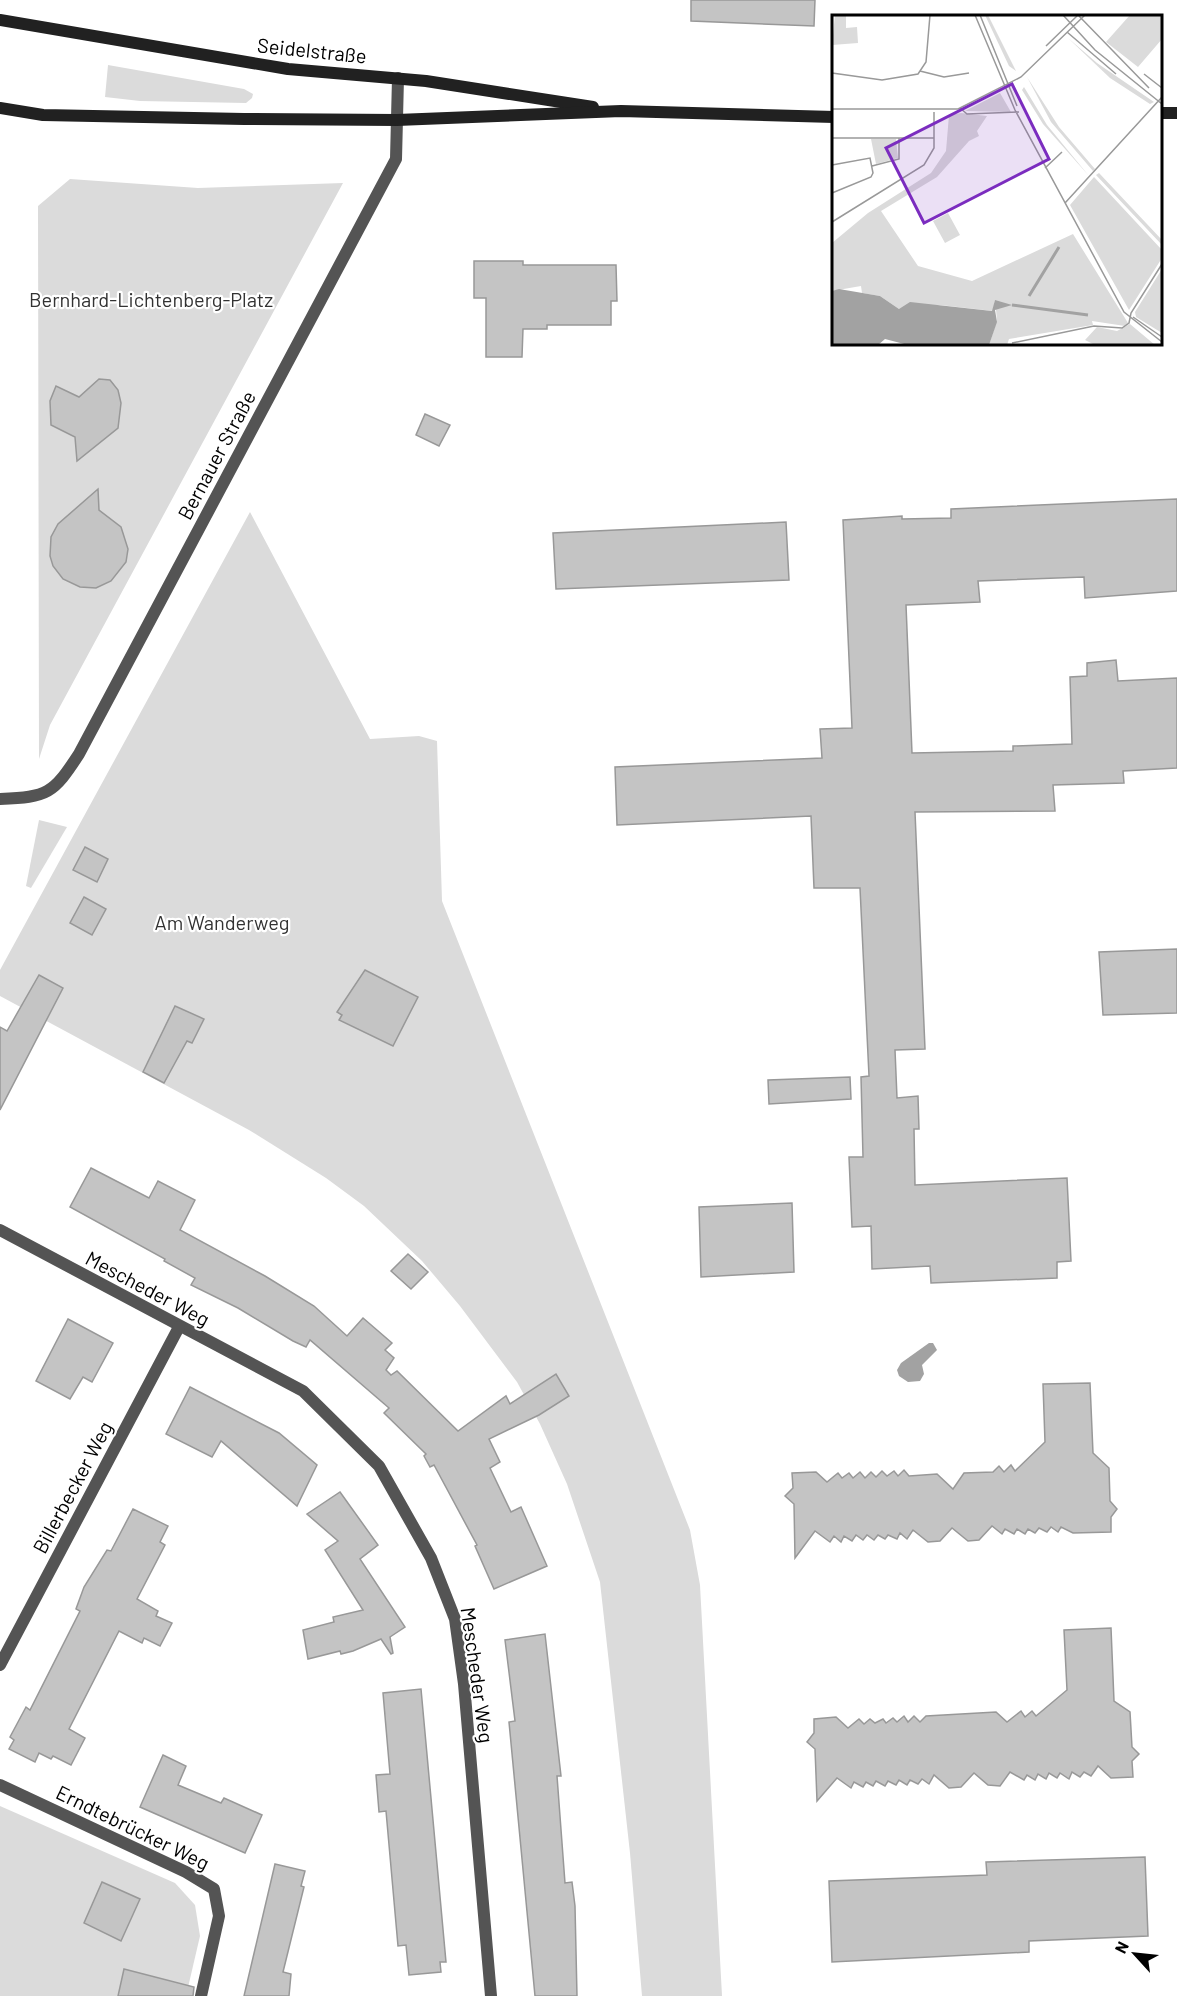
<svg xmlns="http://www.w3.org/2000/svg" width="1177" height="1996" viewBox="0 0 1177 1996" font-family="Barlow,sans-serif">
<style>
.green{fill:#dbdbdb}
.water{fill:#a2a2a2}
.building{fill:#c4c4c4;stroke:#989898;stroke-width:1.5}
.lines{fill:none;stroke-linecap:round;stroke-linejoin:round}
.street{stroke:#545454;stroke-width:12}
.secondary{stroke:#212121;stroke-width:12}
.labels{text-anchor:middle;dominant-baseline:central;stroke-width:4.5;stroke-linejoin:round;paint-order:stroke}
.street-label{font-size:20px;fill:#000;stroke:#fff}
.park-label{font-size:20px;fill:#323232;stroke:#fff}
.inset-river{fill:none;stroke:#a2a2a2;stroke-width:3}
.inset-road{fill:none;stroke:#999;stroke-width:1.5}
.view{fill:#7b2cbf;fill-opacity:0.15;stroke:#7b2cbf;stroke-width:3}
.inset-edge{fill:none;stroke:#000;stroke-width:3}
</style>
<rect width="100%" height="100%" fill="#fff"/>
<!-- green -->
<g class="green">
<polygon points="108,65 244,89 253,94 252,98 246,103 140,101 105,97"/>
<polygon points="70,179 198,188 343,183 50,725 39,759 38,206"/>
<polygon points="250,512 370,739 419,736 437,741 442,901 690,1530 700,1585 722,1996 642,1996 630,1853 600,1582 567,1484 540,1424 517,1382 460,1306 422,1261 364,1206 326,1178 249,1130 0,996 0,970"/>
<polygon points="39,820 67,827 31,888 26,886"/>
<polygon points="0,1806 175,1883 195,1905 200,1936 186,1996 0,1996"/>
</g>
<!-- water -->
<polygon class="water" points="929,1343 933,1343 937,1350 922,1365 924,1374 920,1381 908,1382 899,1376 897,1370 901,1363"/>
<!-- building -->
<g class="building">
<polygon points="691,0 815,0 814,26 691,21"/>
<polygon points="474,261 523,261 523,265 616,265 617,301 611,301 611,325 547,325 547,329 523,329 522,357 486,357 486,298 474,298"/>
<polygon points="99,379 110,380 118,390 121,403 118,428 77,461 75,437 51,425 50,401 56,386 79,397"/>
<polygon points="425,414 450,425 439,446 416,435"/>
<polygon points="98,489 99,510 121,527 128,549 126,562 111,581 96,588 80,587 63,579 53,566 50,556 51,537 58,524"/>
<polygon points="1177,499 1177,591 1085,598 1084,577 978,581 980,602 906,605 912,753 1013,751 1013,746 1072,744 1070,677 1087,676 1087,663 1116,660 1118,681 1177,678 1177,768 1123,771 1124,783 1053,785 1055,811 915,812 925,1049 895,1050 897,1098 918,1096 919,1129 914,1129 915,1185 1067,1178 1071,1261 1057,1262 1057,1278 931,1283 930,1266 872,1269 871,1226 852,1227 849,1157 863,1157 861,1077 869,1076 860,888 814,888 811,816 617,825 615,767 822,758 820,729 852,728 843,520 902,516 902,519 951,518 951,509"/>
<polygon points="786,522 789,580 556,589 553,533"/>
<polygon points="85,847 108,859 97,882 73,870"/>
<polygon points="84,897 106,909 92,935 70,923"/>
<polygon points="1177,949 1177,1013 1103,1015 1099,952"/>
<polygon points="365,970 418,997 393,1046 339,1020 342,1015 337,1012"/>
<polygon points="39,975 63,988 0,1110 0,1027 7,1031"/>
<polygon points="175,1006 204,1019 192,1043 187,1041 164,1083 143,1072"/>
<polygon points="850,1077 851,1099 769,1104 768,1080"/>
<polygon points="91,1168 149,1198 158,1181 195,1200 180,1230 265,1276 314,1306 347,1336 363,1318 392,1343 385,1350 394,1358 386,1370 391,1375 397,1371 458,1431 506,1396 510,1404 556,1374 569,1396 539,1415 489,1439 500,1462 490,1468 511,1512 521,1507 547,1566 494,1589 475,1546 477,1545 434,1465 430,1467 424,1456 426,1454 384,1413 389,1408 310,1340 306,1347 293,1341 238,1308 191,1285 195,1278 164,1261 165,1259 70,1207"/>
<polygon points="792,1203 794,1272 701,1277 699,1207"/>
<polygon points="408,1254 428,1272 411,1289 391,1271"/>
<polygon points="68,1319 113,1343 92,1382 83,1377 70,1399 36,1381"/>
<polygon points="1090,1383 1093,1453 1109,1468 1110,1501 1117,1509 1111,1517 1111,1532 1073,1533 1061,1527 1058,1532 1051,1527 1047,1532 1039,1528 1035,1533 1028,1529 1025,1534 1017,1529 1014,1534 1005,1529 1002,1534 992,1526 979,1540 968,1541 952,1528 940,1541 928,1542 913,1530 907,1539 900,1533 897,1539 888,1535 885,1539 878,1535 874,1540 867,1535 863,1540 856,1535 852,1541 844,1536 841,1542 834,1536 830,1542 815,1531 795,1558 794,1504 785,1496 793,1488 792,1473 816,1472 827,1482 838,1473 842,1478 849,1473 853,1478 860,1472 865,1478 871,1472 876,1477 882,1471 887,1476 894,1471 898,1476 904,1470 909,1476 937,1474 953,1489 964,1473 993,1472 999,1466 1004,1472 1011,1465 1015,1471 1045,1442 1043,1384"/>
<polygon points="190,1387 279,1433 317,1465 297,1506 221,1441 212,1457 166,1434"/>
<polygon points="340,1492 378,1545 360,1559 405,1627 390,1637 393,1653 391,1654 381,1639 353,1651 341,1654 340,1651 308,1659 303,1630 334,1622 333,1617 363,1610 325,1550 338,1541 307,1514"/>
<polygon points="133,1509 168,1526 160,1542 165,1545 137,1599 158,1611 156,1616 172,1623 160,1646 144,1638 142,1643 119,1631 69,1729 85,1738 71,1765 53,1756 51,1759 39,1753 35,1762 9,1749 14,1740 10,1737 26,1707 30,1710 80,1611 76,1609 84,1587 107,1550 111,1551"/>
<polygon points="1111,1628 1114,1701 1130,1712 1132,1747 1139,1754 1132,1761 1133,1777 1111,1778 1098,1766 1091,1776 1084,1772 1080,1777 1072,1772 1069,1779 1060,1773 1057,1778 1049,1773 1046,1779 1038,1774 1035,1780 1027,1775 1024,1780 1010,1772 1000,1786 988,1785 974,1773 961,1787 949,1788 934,1775 929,1784 922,1779 918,1784 910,1780 907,1785 899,1780 896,1785 888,1781 885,1786 876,1781 873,1786 866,1782 863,1787 854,1782 851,1788 837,1778 817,1801 815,1749 807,1742 814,1733 814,1719 836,1717 848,1728 859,1719 864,1724 870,1719 875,1723 883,1719 886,1723 893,1718 897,1722 904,1716 908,1722 914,1716 920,1722 926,1716 996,1712 1007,1722 1021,1711 1025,1717 1032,1711 1036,1716 1067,1690 1064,1630"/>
<polygon points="545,1634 561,1776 557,1776 565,1883 572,1882 575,1906 577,1996 535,1996 509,1722 515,1721 505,1640"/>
<polygon points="421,1689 446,1962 440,1962 441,1972 409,1975 406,1945 398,1946 386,1811 379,1812 376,1775 390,1774 383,1693"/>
<polygon points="163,1755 186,1766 178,1785 221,1803 224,1798 262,1815 245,1853 140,1807"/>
<polygon points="1145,1857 1148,1936 1029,1941 1029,1952 832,1962 829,1881 987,1875 986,1862"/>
<polygon points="275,1864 305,1871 301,1886 304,1887 283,1972 291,1974 289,1996 244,1996"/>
<polygon points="102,1882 140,1899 121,1941 84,1923"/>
<polygon points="124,1969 194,1987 193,1996 118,1996"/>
</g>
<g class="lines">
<!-- street -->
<g class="street">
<path d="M 0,799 C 48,797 53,794 79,754 L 396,159 L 398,78"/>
<polyline points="0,1230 303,1391 379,1466 431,1558 455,1619 464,1684 491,1996"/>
<polyline points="0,1665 179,1327"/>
<polyline points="0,1785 186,1872 214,1889 219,1916 201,1996"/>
</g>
<!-- secondary -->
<g class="secondary">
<polyline points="0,20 288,69 426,81 593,107"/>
<polyline points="0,108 43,115 244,119 397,120 621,111 834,117"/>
<polyline points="1160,113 1177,113"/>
</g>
</g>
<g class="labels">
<!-- street labels -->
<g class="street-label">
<text transform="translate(312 50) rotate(6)">Seidelstraße</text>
<text transform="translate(216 455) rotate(-62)">Bernauer Straße</text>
<text transform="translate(148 1288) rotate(28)">Mescheder Weg</text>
<text transform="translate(72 1487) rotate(-62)">Billerbecker Weg</text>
<text transform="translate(478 1675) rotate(82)">Mescheder Weg</text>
<text transform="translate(133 1827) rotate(26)">Erndtebrücker Weg</text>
</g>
<!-- park labels -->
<g class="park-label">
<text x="151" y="299">Bernhard-Lichtenberg-Platz</text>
<text x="222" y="922">Am Wanderweg</text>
</g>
</g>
<!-- overview -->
<g transform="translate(832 15)">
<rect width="330" height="330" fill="#fff"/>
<path d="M 3,0 L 14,0 L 14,13 L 25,12 L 26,28 L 0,30 ZM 153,0 L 156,0 L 184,56 L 177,51 ZM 298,0 L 330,1 L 330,24 L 306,52 L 274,27 ZM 236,23 L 265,48 L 322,87 L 318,89 L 278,63 ZM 195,62 L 227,112 L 263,154 L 261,156 L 219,107 ZM 192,72 L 215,110 L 257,161 L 211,109 L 190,75 ZM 168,78 L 179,97 L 133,96 ZM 129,98 L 155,101 L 145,116 L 147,121 L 137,126 L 105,162 L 49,196 L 86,251 L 140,266 L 241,219 L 296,308 L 293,311 L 260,306 L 261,310 L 177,324 L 175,330 L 157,330 L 165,305 L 163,285 L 161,296 L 108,290 L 67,294 L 48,281 L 30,278 L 29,271 L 0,276 L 0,228 L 36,198 L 99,158 L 114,136 L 117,100 ZM 39,124 L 64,124 L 66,143 L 44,149 ZM 267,158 L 330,225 L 330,230 L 264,160 ZM 262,162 L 330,235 L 330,243 L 297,295 L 238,190 ZM 116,198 L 128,220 L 113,228 L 101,206 ZM 330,254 L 330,318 L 304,302 L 303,297 ZM 298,309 L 323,330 L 263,330 L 253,325 L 265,312 L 285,316 Z" fill="#dbdbdb"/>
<path d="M 7,274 L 48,281 L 67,294 L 78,287 L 160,296 L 163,285 L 180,290 L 163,295 L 165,307 L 157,330 L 76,330 L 53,324 L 46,330 L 0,330 L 0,276 Z" fill="#a2a2a2"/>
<path class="inset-river" d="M 197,281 L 227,232M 180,290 L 256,300"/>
<path class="inset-road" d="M 143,0 L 183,95 L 292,297 L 330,327M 148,0 L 185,91M 231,0 L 263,35 L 330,89M 246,0 L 317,73M 235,17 L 284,59M 214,31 L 246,0M 88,56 L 112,62 L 137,58M 0,58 L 50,65 L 86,59 L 94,47 L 98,0M 312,59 L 330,73M 128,93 L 135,99 L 187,97M 0,94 L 126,94 L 189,62 L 253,0M 0,123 L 102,123M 0,150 L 38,143 L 41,158 L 39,162 L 0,178M 40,151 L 67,144 L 67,123M 213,153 L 230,137M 233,188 L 330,82M 0,207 L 92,150 L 102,133 L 102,97M 301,302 L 330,322M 180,328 L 262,311 L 290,313 L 297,308 L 299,298 L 330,249"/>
<path class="view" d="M 180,69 L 217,144 L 92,208 L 54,133 Z"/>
<rect width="330" height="330" class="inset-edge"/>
</g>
<!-- north arrow -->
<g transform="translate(1135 1954) rotate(297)" stroke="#ffffff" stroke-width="4.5" paint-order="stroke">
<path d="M0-4.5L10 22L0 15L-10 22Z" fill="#000000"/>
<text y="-9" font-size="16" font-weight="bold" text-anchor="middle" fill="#000000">N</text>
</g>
</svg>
